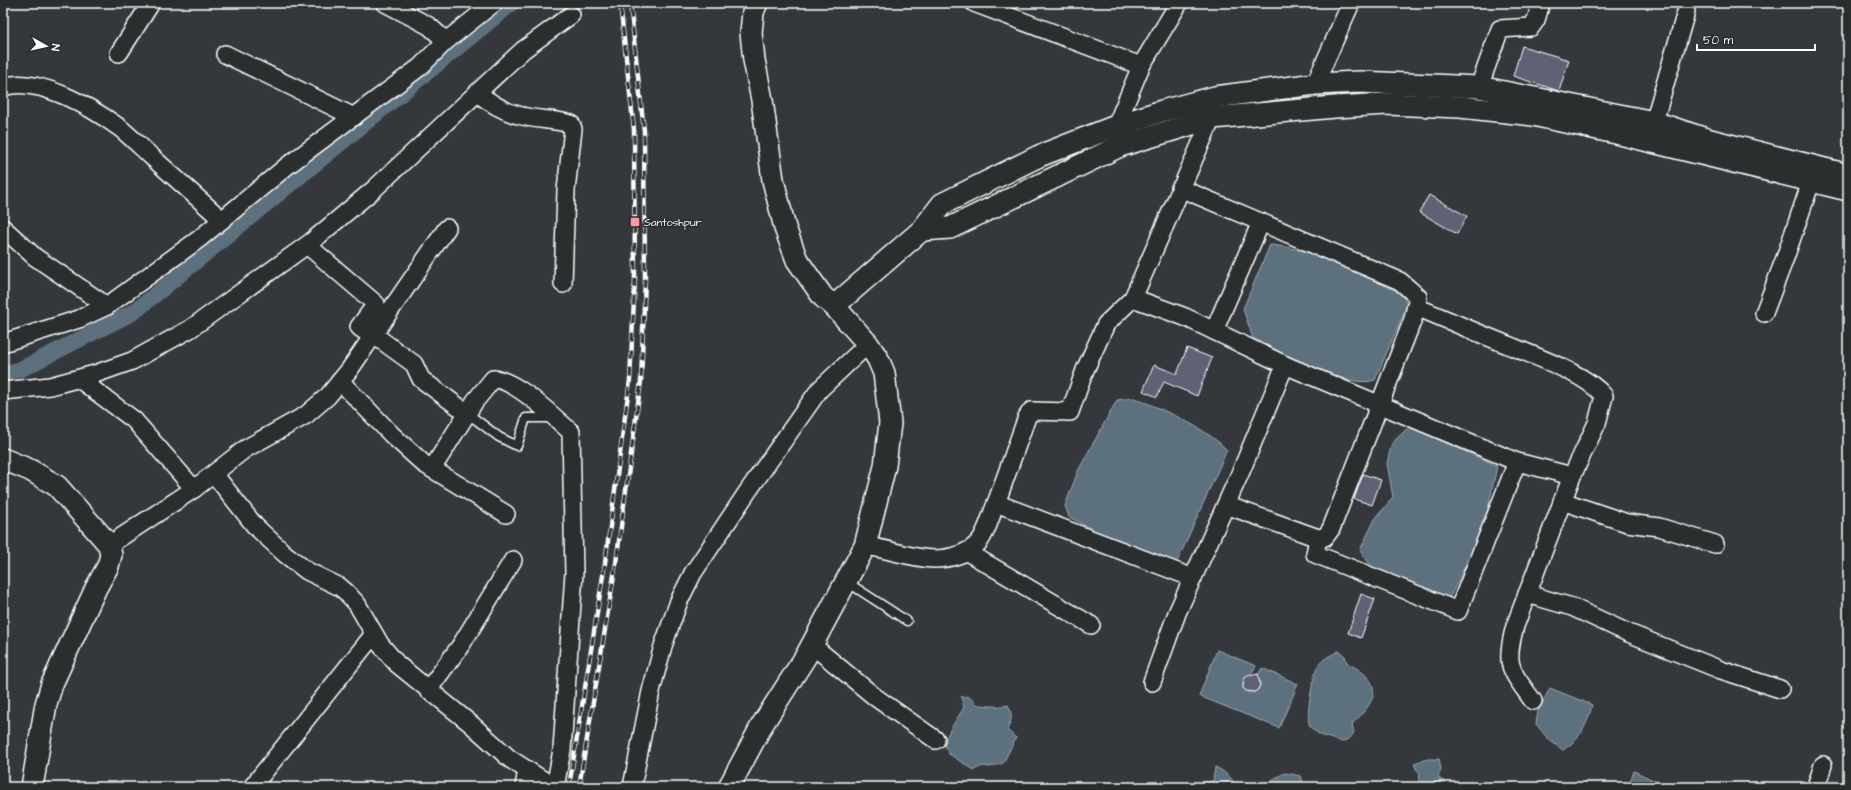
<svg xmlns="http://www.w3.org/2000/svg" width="1851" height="790" viewBox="0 0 1851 790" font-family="'Architects Daughter',sans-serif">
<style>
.water{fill:#5d6f7d;stroke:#9ea9b1}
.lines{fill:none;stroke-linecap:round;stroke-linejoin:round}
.canal{stroke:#5d6f7d;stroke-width:16}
.building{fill:#5e6274;stroke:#fff}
.service-casing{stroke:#fff;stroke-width:11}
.minor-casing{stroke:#fff;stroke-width:20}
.tertiary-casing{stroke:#fff;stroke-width:24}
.service{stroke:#2a2d2e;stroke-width:8}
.minor{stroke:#2a2d2e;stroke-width:17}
.tertiary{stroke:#2a2d2e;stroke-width:21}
.rail-casing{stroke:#fff;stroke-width:4.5}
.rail{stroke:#2a2d2e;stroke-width:3;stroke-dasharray:9;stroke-linecap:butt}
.poi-dot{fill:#ff9aa2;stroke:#2a2d2e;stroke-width:1.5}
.labels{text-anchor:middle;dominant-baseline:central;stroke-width:3;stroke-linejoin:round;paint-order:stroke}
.poi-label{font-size:11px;fill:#fff;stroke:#2a2d2e;text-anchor:start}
</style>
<rect width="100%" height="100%" fill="#34383c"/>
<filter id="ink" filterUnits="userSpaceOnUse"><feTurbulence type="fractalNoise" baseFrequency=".025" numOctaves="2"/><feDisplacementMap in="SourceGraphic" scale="8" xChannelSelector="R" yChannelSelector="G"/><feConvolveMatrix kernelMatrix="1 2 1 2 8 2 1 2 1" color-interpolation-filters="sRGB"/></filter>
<g filter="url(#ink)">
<!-- water -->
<g class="water">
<path d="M 1270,245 C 1313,248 1363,275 1402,294 L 1407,305 L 1375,380 C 1345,390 1282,352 1253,338 L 1243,309 Z"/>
<path d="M 1134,398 C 1164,410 1205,427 1227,450 L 1177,562 L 1171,565 L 1136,553 L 1069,517 L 1065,506 L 1078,471 L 1117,400 Z"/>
<polygon points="1410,426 1497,466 1484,528 1450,597 1435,594 1373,569 1360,550 1375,519 1393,497 1387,463 1392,443"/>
<path d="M 1217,650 L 1256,666 L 1251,674 L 1246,675 L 1242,683 C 1242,693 1252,696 1259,689 L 1260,681 L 1257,676 L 1262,668 L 1298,684 L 1279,728 L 1199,696 Z"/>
<path d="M 1339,651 L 1345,656 L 1347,663 C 1383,681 1380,698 1352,724 L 1354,733 L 1350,738 L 1343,742 C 1333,739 1316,736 1310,726 C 1305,719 1313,676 1317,668 C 1321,659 1331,655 1339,651 Z"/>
<path d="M 1550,688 L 1592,705 C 1588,724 1580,739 1563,750 L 1549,740 L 1536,724 L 1538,711 Z"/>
<path d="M 968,696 L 978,705 C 990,705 995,708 1008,705 C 1013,715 1012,720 1007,730 L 1016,738 L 1003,763 L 990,767 L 982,766 L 974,770 L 949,754 L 944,744 C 948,730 957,720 964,707 L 961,697 Z"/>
<polygon points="1428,759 1439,759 1441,769 1438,778 1445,782 1446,787 1418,787 1420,773 1416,769 1414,763"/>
<path d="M 1215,767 C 1224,771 1230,776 1235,784 L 1240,785 L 1240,787 L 1197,787 L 1203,782 L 1213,781 Z"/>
<polygon points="1634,771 1668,787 1628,787"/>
<polygon points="1285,773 1301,776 1305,787 1269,787 1273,779"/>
</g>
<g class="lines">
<!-- canal -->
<polyline class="canal" points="3,373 19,370 134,312 512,3"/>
</g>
<!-- building -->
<g class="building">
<polygon points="1522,46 1569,60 1559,91 1513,76"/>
<polygon points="1429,195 1467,216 1457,234 1419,212"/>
<polygon points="1187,348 1212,358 1197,396 1164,382 1157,397 1143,391 1154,365 1177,374"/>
<polygon points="1363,474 1381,480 1372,505 1354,499"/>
<polygon points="1361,594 1375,599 1361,638 1348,633"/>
<polygon points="1258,674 1260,685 1258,689 1255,692 1246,691 1243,688 1244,679 1248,676"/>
</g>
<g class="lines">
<!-- service casing -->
<g class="service-casing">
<g id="service">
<polyline points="467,413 499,437 517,446 526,418 552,418"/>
<polyline points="847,582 907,621"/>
</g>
</g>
<!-- minor casing -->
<g class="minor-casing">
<g id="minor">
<polyline points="385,3 429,26 446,41"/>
<polyline points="974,3 1141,66 1116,126 1118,135"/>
<polyline points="119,53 151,3"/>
<polyline points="225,54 354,117"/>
<polyline points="1141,66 1179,3"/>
<polyline points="1315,84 1351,3"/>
<path d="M 3,87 C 38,75 92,108 120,128 C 131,137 141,147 152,157 C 175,178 199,199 222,220"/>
<polyline points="1479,87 1500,29 1531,27 1536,20 1541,3"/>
<path d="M 477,93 C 490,102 502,111 518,115 C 535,120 553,119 571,124 L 573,129 L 566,190 L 563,284"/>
<polyline points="1654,122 1686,12"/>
<polyline points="1180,188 1400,281 1418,297 1413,319 1331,529 1325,537 1318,538 1226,505"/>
<polyline points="3,228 35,257 107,306"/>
<polyline points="307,245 376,304 359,327 373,337"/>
<polyline points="1133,298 1185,317 1285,365 1517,462 1572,476"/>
<path d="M 1416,307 C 1448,320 1480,334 1513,347 C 1539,358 1586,374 1604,396 L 1597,423 L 1572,476 L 1515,626 C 1504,666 1510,669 1533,701"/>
<polyline points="1764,313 1785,258 1811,182"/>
<polyline points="1214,331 1261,222"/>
<polyline points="374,335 414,364 421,379 467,413"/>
<polyline points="3,343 79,319 107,306 199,239 287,166 420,67 446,41 494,3"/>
<polyline points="79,379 134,420 194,489"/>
<polyline points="340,381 392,435 424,464 506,514"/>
<polyline points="3,391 50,386 95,374 132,361 190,329 311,242 373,190 523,50 571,15"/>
<path d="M 432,469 L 475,401 L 493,379 C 514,378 555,418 571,432 L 574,573 L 562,750 L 555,787"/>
<polyline points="214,474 255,526 285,554 307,571 340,587 346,592 357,604 380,644 397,664 471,724 510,759 554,787"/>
<polyline points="1562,501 1627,523 1659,527 1715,544"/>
<polyline points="996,503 1193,578"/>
<polyline points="1318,538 1315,554 1458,611 1517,462"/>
<polyline points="109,545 194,489 245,449 306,415 328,396 350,369 447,228"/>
<path d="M 865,546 C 889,549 910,558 934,559 C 949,559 969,554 979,542 C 987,532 990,518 995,506 C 1006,477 1016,447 1027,417 L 1031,411 L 1070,412 L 1085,370 L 1106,324 L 1133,298 L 1212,118"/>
<polyline points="967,552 1091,625"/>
<polyline points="1527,594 1572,607 1626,632 1721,670 1780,689"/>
<polyline points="812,645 875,697 936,740"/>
<polyline points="1152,682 1177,613 1242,469 1285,365"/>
<polyline points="428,690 461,645 513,560"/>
<polyline points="252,787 374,634"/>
<polyline points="524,787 527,770"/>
<polyline points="632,787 651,691 663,646 679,601 693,573 748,491 819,390 868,344"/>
<polyline points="1816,787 1823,765"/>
</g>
</g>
<!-- tertiary casing -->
<g class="tertiary-casing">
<g id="tertiary">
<polyline points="922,230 950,228 1120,146 1212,118 1335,107 1387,104 1460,107 1533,115 1616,133 1848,190"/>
<polyline points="834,306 922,230 942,204 1039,156 1116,126 1162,111 1215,97 1315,84 1359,82 1479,87 1654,122 1706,139 1848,175"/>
<polyline points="3,459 30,470 57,486 104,539 109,545 111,555 108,566 96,588 52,684 46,704 32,787"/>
<polyline points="729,787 762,725 806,656 865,546 885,466 890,423 884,373 878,359 868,344 834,306 823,297 797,260 785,228 773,180 762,100 754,60 751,33 753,12 757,3"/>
</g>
</g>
<!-- service -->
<use href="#service" class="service"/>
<!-- minor -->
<use href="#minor" class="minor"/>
<!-- tertiary -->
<use href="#tertiary" class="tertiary"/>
<!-- rail casing -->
<g class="rail-casing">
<g id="rail">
<polyline points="569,787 605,563 630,380 635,279 634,130 620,3"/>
<polyline points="579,787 616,563 641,381 645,279 644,131 630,3"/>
</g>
</g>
<!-- rail -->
<use href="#rail" class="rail"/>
</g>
</g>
<!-- markers -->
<rect class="poi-dot" x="630" y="217" width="10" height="10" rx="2"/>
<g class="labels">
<!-- poi labels -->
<g class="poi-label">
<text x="644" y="222">Santoshpur</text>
</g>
</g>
<!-- margin -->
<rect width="1851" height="790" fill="none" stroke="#2a2d2e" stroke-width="16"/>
<rect x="8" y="8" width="1835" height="774" fill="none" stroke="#fff" stroke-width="1.5" filter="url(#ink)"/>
<!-- north arrow -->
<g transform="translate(46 46) rotate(98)" stroke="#2a2d2e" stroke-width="3" paint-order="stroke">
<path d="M0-3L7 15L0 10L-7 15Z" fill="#ffffff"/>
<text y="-6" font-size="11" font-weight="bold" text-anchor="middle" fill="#ffffff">N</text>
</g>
<!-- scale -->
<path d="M1697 44v6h118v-6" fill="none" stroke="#ffffff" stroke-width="2"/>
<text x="1703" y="44" font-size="12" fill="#ffffff" stroke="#2a2d2e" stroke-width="3" paint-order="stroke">50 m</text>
</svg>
